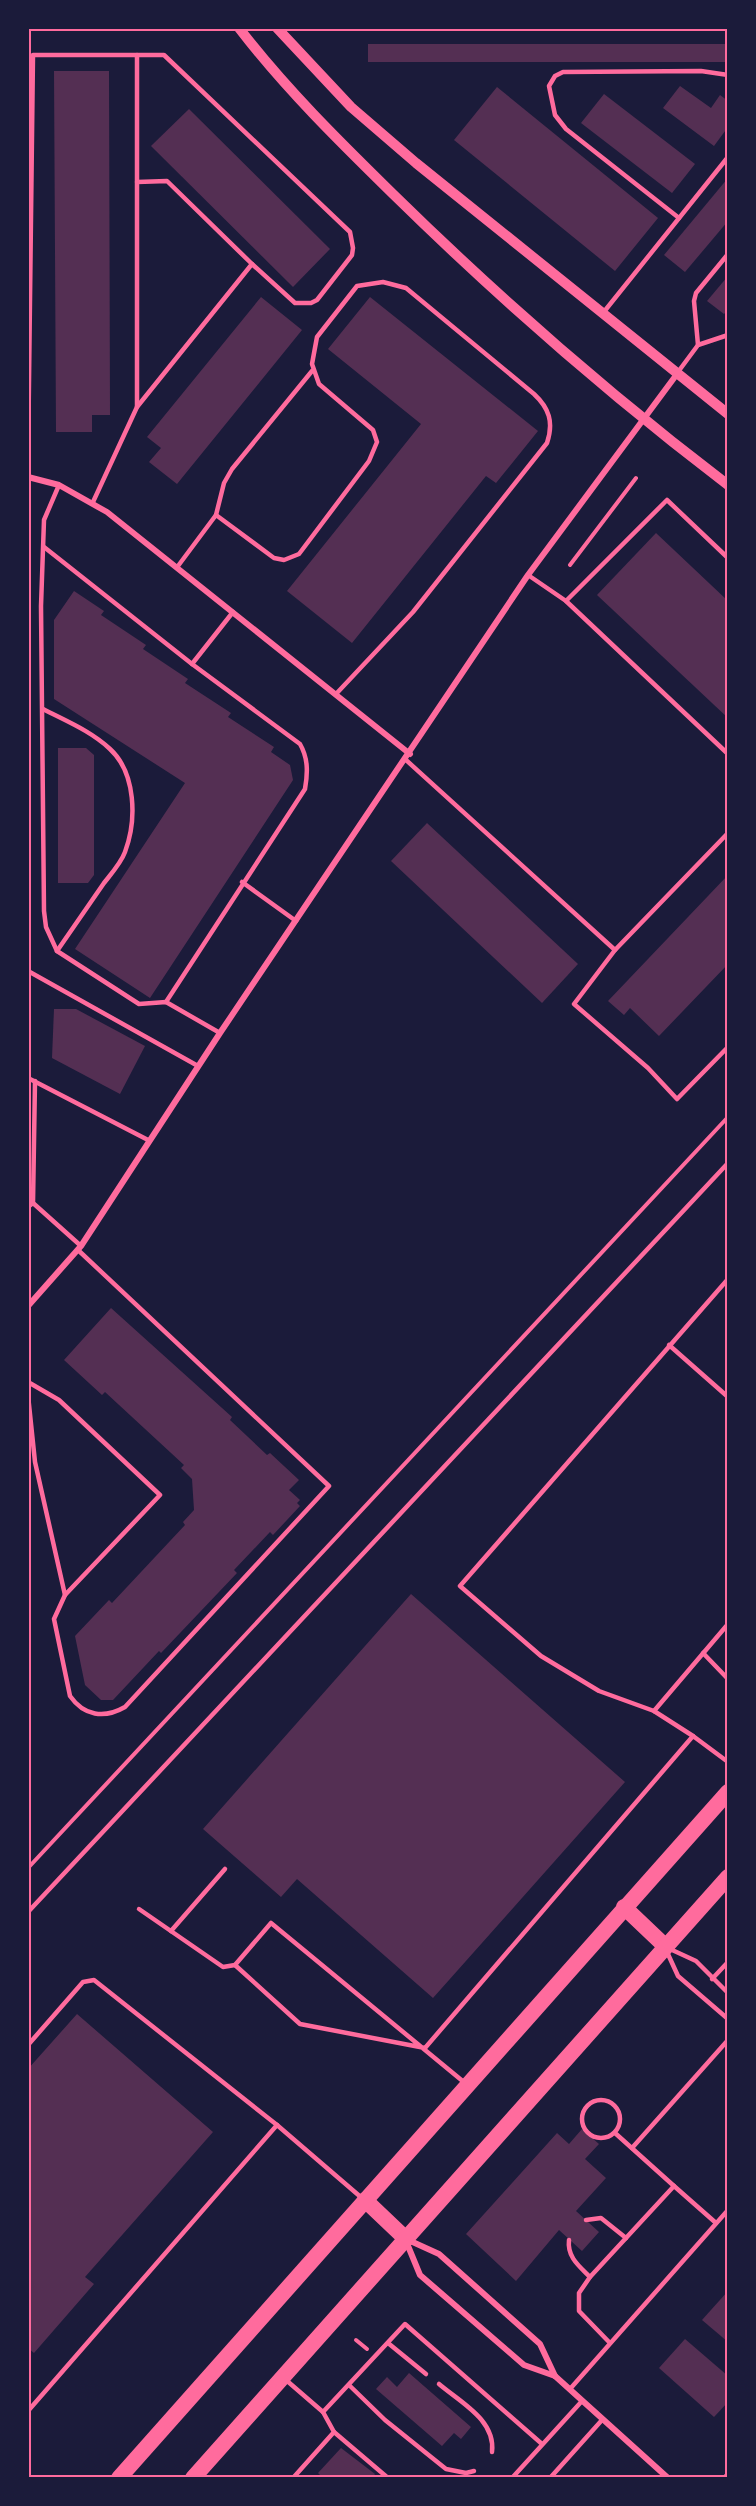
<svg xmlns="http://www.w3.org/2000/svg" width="756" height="2506" viewBox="0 0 756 2506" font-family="'Source Sans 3',sans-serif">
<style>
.building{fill:#542f53}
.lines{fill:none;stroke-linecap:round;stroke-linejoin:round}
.path{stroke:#ff6b9d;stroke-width:4}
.service{stroke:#ff6b9d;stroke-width:4.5}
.minor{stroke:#ff6b9d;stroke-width:6}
.tertiary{stroke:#ff6b9d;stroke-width:10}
.trunk{stroke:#ff6b9d;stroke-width:16}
.neatline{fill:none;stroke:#ff6b9d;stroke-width:2}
</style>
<rect width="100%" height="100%" fill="#1b1b3a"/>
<!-- building -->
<g class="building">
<rect x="368" y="44" width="360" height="18"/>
<polygon points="54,71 109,71 110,415 92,415 92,432 56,432"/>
<polygon points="680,86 711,108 720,95 728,101 728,127 714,146 663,108"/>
<polygon points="497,87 658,218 615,271 454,140"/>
<polygon points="604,94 695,164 672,193 581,123"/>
<polygon points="189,109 330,249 293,287 151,146"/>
<polygon points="728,178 728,221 685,272 664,255"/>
<polygon points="728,276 728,310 724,314 707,301"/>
<polygon points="261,297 302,330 177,484 149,462 161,448 147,437"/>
<polygon points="370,297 538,431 496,483 486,476 352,643 287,591 421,424 328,349"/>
<polygon points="656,533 728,601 728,718 597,595"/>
<polygon points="74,591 104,611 101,615 146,645 143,649 188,679 185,683 231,713 228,717 274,747 271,752 290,765 293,780 150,998 75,949 185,783 54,699 54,620"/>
<polygon points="58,748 86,748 94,755 94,875 88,883 58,883"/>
<polygon points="427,823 578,964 542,1003 391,861"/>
<polygon points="728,875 728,964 659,1036 630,1008 624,1015 608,1001"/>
<polygon points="54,1009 76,1009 145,1046 120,1094 52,1058"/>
<polygon points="111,1308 232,1417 230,1420 267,1455 270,1453 299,1480 289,1490 300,1500 297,1503 300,1506 273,1535 270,1532 234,1570 237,1573 161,1653 159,1651 113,1700 101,1700 85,1685 75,1636 109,1600 112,1603 185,1525 183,1522 194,1510 192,1479 181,1468 184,1465 105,1392 102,1395 64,1360"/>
<polygon points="411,1594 625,1782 433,1998 297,1879 281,1897 203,1829"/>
<polygon points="77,2014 213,2132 85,2277 94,2284 34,2353 28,2348 28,2069"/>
<polygon points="582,2129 599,2144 585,2159 606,2178 576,2211 599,2232 582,2251 559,2230 516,2281 466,2234 557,2133 569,2144"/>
<polygon points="728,2291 728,2342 702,2320"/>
<polygon points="685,2339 728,2376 728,2402 714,2417 659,2368"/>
<polygon points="409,2373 471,2427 461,2439 454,2433 442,2446 376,2389 387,2377 397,2387"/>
<polygon points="341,2448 375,2474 372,2478 323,2478 318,2473"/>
</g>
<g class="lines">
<!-- path -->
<g class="path">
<polyline points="570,565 636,478"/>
<polyline points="28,1868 728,1117"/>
<polyline points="356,2340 367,2349"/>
</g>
<!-- service -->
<g class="service">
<polyline points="137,55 137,407"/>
<polyline points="679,218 566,129 555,115 549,86 555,76 563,72 701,71 728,75"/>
<polyline points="603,313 728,157"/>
<polyline points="698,345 694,301 696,293 728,254"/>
<polyline points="678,372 698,345 728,335"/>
<polyline points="28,463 33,55 164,55 350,232 353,248 352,255 317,300 311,303 295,303 252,264 167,181 137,182"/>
<polyline points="59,485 44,520 41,606 44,911 46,927 57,951 139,1004 166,1002 220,1033"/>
<polyline points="93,502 137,407 252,264"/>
<polyline points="216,515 224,483 232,469 312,371"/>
<path d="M 44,547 L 192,664 L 300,744 C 308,758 308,772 305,789 L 166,1002"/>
<path d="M 178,566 L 216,515 L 274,558 L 284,560 L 299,554 L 369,461 L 377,442 L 373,430 L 319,384 L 312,364 L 317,337 L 357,286 L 383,282 L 406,288 L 534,394 C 549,408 554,422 547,443 L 413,612 L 336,694"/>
<polyline points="528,575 566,601 728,754"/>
<polyline points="566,601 667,500 728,558"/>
<polyline points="192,664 233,612"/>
<path d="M 43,709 C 66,721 91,731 110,749 C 136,773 137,820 125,852 C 121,863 111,874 104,883 C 89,905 73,928 57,951"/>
<polyline points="406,760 615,950 574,1004 648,1068 677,1099 728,1047"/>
<polyline points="242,882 296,921"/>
<polyline points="615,950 728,833"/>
<polyline points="28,971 198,1066"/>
<polyline points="28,1078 150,1141"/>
<polyline points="33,1203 81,1246"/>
<polyline points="28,1207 33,1203 35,1081"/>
<polyline points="669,1345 728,1397"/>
<polyline points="28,1382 59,1400 160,1495 65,1595 35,1462 28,1395"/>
<path d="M 65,1595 L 54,1619 L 70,1696 C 84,1716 104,1719 125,1707 L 329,1486 L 78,1250"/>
<polyline points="703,1653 728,1679"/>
<polyline points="654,1711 728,1624"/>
<polyline points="693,1736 654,1711 599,1691 541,1656 460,1586 728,1279"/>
<polyline points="139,1909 223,1967 235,1965"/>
<polyline points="28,1912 728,1163"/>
<polyline points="171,1931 225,1869"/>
<polyline points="670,1949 696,1961 728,1993"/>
<polyline points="667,1952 678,1976 728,2019"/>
<polyline points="712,1979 728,1962"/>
<polyline points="28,2045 83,1982 94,1980 277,2125 363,2199"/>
<polyline points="425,2048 300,2024 235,1965 271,1923 465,2083"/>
<polyline points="425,2048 693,1736 728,1762"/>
<circle cx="601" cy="2119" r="19"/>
<polyline points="615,2133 674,2186"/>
<polyline points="632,2148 728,2040"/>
<polyline points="586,2220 601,2218 626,2238"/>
<path d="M 569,2240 C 567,2257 579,2266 590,2277"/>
<polyline points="609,2342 579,2311 579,2293 590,2277 674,2186 716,2223"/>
<polyline points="388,2343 426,2374"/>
<polyline points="286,2380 323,2412 334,2432 293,2478"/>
<path d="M 439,2384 C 460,2402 496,2420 492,2452"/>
<polyline points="349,2385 385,2420 446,2469 466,2473 474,2471"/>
<polyline points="570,2389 728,2210"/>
<polyline points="28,2411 277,2125"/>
<polyline points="323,2412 405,2324 542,2444"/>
<polyline points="334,2432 388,2478"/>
<polyline points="512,2478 582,2401"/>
<polyline points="550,2478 602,2420"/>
</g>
<!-- minor -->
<g class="minor">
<polyline points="28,477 59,485 107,512 410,754"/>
<polyline points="28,1306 81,1246 220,1033 528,575 677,374"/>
<polyline points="406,2239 439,2254 540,2344 555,2376"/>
<polyline points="406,2241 420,2275 524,2365 555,2376 668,2478"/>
<polyline points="725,2478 728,2475"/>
</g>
<!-- tertiary -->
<g class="tertiary">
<path d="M 239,28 C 285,88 339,141 393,194 C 498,297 610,395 728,485"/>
<polyline points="277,28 351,107 416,163 728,414"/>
</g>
<!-- trunk -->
<g class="trunk">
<polyline points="624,1907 665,1946"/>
<polyline points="365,2200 406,2239"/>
<polyline points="119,2478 728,1792"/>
<polyline points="193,2478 728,1877"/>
</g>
</g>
<!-- border -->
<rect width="756" height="2506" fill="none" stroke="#1b1b3a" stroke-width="60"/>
<rect x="30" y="30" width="696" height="2446" class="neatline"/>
</svg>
